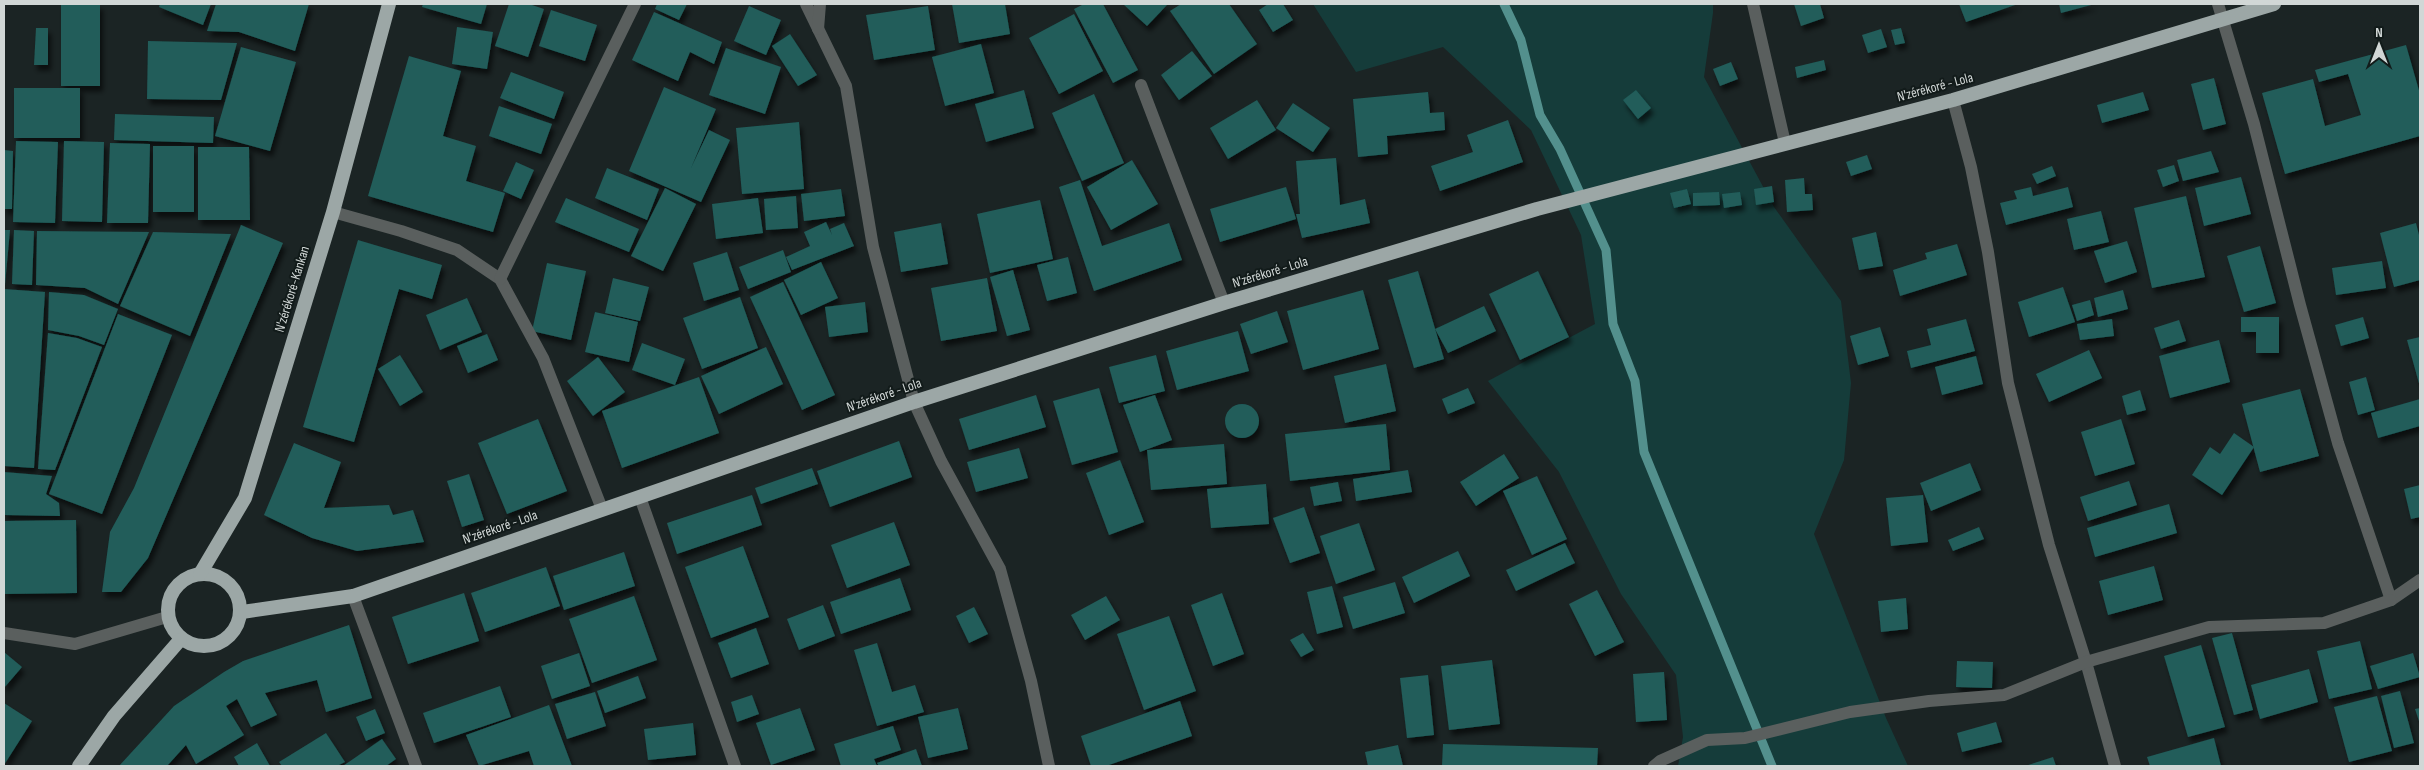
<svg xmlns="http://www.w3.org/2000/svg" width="2424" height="770" viewBox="0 0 2424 770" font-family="'Sofia Sans Condensed',sans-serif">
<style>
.green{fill:#153c3a}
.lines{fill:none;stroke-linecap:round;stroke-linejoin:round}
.stream{stroke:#53908d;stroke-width:9}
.building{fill:#205d5a;filter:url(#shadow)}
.minor{stroke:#5a5f5e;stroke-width:12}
.trunk{stroke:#9ca7a6;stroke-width:14}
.labels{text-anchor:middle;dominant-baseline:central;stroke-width:4;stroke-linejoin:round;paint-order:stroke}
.street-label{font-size:14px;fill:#d1d7d6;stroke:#121b1a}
</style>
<defs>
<filter id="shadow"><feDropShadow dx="3" dy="5.5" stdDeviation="2.5" flood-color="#0009"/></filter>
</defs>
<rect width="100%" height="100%" fill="#1b2424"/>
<!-- green -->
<polygon class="green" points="1313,4 1713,4 1713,13 1704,77 1774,207 1841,301 1851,383 1844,460 1814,534 1886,718 1908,766 1678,766 1683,737 1676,675 1621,594 1559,472 1488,381 1595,324 1581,235 1531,130 1443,47 1356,72"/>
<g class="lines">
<!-- stream -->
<polyline class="stream" points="1504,4 1521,40 1540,115 1560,149 1606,250 1613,324 1635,381 1644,452 1772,766"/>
</g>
<!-- building -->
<g class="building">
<rect x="61" y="4" width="39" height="82"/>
<polygon points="160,4 211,4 203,25 159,7"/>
<polygon points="216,4 309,4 295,51 239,32 207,31"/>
<polygon points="423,4 487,4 481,24 422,7"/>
<polygon points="509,4 529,4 544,9 528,57 495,46"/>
<polygon points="657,4 687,4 679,20 655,9"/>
<polygon points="952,4 1005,4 1010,34 959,43"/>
<polygon points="1084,4 1103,4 1138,70 1113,83 1074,9"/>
<polygon points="1123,4 1168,4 1147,26"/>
<polygon points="1181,4 1229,4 1257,44 1214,74 1170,11"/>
<polygon points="1268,4 1283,4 1293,20 1273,32 1259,10"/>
<polygon points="1794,4 1820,4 1824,18 1801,26"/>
<polygon points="1959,4 2018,4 1966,22"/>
<polygon points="2059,4 2095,4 2061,13"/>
<polygon points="749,6 781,20 766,55 734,41"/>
<polygon points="928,6 935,50 874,60 866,15"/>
<polygon points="551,10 597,25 585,61 539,46"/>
<polygon points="654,12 722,42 714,64 690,52 678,81 632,60"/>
<polygon points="1074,14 1103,71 1059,94 1029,38"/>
<polygon points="457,27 493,32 487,69 452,64"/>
<polygon points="36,28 48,28 48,65 34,65"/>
<polygon points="1901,28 1905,43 1895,45 1891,30"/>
<polygon points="1881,29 1887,47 1868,53 1862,35"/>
<polygon points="790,34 817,75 798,86 772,46"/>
<polygon points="148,41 237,43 221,100 147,99"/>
<polygon points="981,44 994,93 945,106 932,57"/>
<polygon points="2406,45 2420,94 2420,136 2285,174 2262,93 2313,79 2325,126 2361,115 2348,74 2319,82 2315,70"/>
<polygon points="241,47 296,62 270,151 215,136"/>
<polygon points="726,48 781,67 765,114 709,95"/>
<polygon points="1192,51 1212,76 1179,100 1161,75"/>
<polygon points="409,56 461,71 443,136 476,146 466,181 505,193 493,232 368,196"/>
<polygon points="1824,60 1826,70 1797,78 1795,67"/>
<polygon points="1731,62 1738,79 1720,86 1713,69"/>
<polygon points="511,72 564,92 554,119 500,98"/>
<polygon points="2214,78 2226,124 2203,130 2191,84"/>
<polygon points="664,87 716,109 691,168 709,130 730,140 701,202 629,171"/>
<rect x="14" y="88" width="66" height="50"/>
<polygon points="1024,90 1034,128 986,142 975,104"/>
<polygon points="1636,90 1651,108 1638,119 1623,100"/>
<polygon points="1428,92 1430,113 1444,112 1445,130 1387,136 1388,154 1358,157 1353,99"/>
<polygon points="2143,92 2149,110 2102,123 2097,105"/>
<polygon points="1094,94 1124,163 1082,181 1052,113"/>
<polygon points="1257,100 1276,130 1228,159 1210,128"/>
<polygon points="1293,103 1330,128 1313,152 1276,128"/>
<polygon points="499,106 552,124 541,154 489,136"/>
<polygon points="115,114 214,117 213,143 114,140"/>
<polygon points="1508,120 1523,162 1440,191 1431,166 1473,152 1467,135"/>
<polygon points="799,122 804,189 742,194 736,128"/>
<polygon points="16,141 58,142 55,223 13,222"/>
<polygon points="64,141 104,142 102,222 62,221"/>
<polygon points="110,143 150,144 148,223 107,223"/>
<rect x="153" y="146" width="41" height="66"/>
<polygon points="198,147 249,147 250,220 198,220"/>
<polygon points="4,150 13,151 12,209 4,209"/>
<polygon points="2211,151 2219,172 2183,181 2177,160"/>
<polygon points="1867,155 1872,169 1851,176 1846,162"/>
<polygon points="1336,158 1340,205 1365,199 1370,223 1302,238 1296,214 1300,214 1296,161"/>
<polygon points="1132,160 1158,204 1111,230 1087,187"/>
<polygon points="516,162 534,170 521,199 503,191"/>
<polygon points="2174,165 2179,181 2163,187 2157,170"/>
<polygon points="2052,166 2056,176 2037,184 2032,174"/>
<polygon points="607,168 659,189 647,220 595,198"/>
<polygon points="2241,177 2251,214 2204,226 2195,188"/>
<polygon points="1804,178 1805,194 1812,194 1813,210 1787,212 1785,180"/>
<polygon points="1080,180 1102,246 1169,223 1182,260 1094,291 1059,187"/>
<polygon points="1772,186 1774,202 1756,205 1754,189"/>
<polygon points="1286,187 1296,219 1220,242 1210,209"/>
<polygon points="2031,187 2033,196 2068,187 2073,207 2006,225 2000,203 2017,199 2014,191"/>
<polygon points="665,188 696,204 663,271 631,256"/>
<polygon points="841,189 845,216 804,221 801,194"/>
<polygon points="1687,189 1691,204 1674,208 1670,193"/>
<polygon points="1719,192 1720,205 1693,206 1693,193"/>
<polygon points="1740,192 1742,205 1724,208 1722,194"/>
<polygon points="796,196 798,228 766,230 764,199"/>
<polygon points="2186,196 2205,277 2152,288 2134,208"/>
<polygon points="566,198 639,229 629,252 555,222"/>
<polygon points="758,198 763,233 716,239 712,204"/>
<polygon points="1040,200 1053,259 990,273 977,214"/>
<polygon points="2101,211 2109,242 2074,250 2067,219"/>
<polygon points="826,222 832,235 830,229 844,223 854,246 792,270 786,257 810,246 813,253 804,232"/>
<polygon points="941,223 948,264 901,272 894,232"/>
<polygon points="2416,223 2420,239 2420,280 2394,287 2380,233"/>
<polygon points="241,225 283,243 148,558 121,592 102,592 110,532 134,488"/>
<polygon points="4,230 10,230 5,285 4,285"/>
<polygon points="14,230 34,231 32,285 12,284"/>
<polygon points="37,231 149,232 118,304 85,288 36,285"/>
<polygon points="153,232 231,234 190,336 120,306"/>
<polygon points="1876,232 1883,266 1859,270 1852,238"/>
<polygon points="358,240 442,265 432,299 399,289 354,442 303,427"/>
<polygon points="2127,241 2137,272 2105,283 2094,251"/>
<polygon points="1957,244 1967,275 1900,296 1893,270 1927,259 1925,253"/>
<polygon points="2260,246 2276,303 2244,312 2227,256"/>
<polygon points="783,250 791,272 748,289 739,267"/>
<polygon points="727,252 739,290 704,301 693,263"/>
<polygon points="1068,257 1077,293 1047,301 1037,265"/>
<polygon points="2382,261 2386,288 2336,295 2332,268"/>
<polygon points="821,262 838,298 801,315 784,280"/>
<polygon points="547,263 586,271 571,340 532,331"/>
<polygon points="1013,270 1030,330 1007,336 990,277"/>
<polygon points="1418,271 1444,359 1414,368 1388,280"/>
<polygon points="1538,271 1569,337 1520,360 1489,294"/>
<polygon points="613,278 649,287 640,321 605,313"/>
<polygon points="987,278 997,331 941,341 931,288"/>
<polygon points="783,282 835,395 802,410 750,297"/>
<polygon points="2063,287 2075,322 2029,337 2018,302"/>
<polygon points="4,289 45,292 34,468 4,466"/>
<polygon points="1363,290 1379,349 1303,370 1287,311"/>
<polygon points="2123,290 2128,309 2098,317 2094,298"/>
<polygon points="49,292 84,295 118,309 104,345 79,336 48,330"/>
<polygon points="740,297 758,348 702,369 683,318"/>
<polygon points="467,298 482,332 440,350 426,315"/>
<polygon points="2090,300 2094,315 2077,321 2072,305"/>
<polygon points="865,302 868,332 829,337 825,307"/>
<polygon points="1484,306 1496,331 1448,353 1435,329"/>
<polygon points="1277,311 1288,342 1251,354 1240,324"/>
<polygon points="595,312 638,322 629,362 585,352"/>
<polygon points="118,314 172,335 102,514 49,494"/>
<polygon points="2241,317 2279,317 2279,353 2256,353 2256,332 2241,332"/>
<polygon points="2363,317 2369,338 2341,346 2335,325"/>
<polygon points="1966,319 1975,351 1911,368 1907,351 1931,345 1927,329"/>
<polygon points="2112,319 2114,336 2080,340 2077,324"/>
<polygon points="2179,320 2186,341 2161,349 2154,328"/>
<polygon points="1880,327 1889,356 1858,365 1850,336"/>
<polygon points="1238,331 1249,371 1177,390 1166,351"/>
<polygon points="48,333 77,338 102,347 55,470 38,469"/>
<polygon points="487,334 498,360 468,373 457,346"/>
<polygon points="2420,337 2420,387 2407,340"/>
<polygon points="2219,340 2230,382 2170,398 2159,356"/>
<polygon points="642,343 685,359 675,385 632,370"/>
<polygon points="766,347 783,384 719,414 701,376"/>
<polygon points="2089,350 2102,378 2049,402 2036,374"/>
<polygon points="400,355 423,392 400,406 378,369"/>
<polygon points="1156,355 1165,391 1119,403 1109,367"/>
<polygon points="1976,356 1983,384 1942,395 1935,367"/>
<polygon points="598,357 625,392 593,416 567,381"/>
<polygon points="1386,364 1396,411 1345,423 1334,376"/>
<polygon points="699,377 719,433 622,468 602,411"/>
<polygon points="2366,377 2375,410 2358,415 2349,382"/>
<polygon points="1099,388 1118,452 1072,465 1053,401"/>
<polygon points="1468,388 1475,403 1448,414 1442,399"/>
<polygon points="2300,389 2319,456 2260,472 2242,404"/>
<polygon points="2140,390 2146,410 2127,415 2122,396"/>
<polygon points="1036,395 1046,427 969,450 959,419"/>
<polygon points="1155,395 1172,440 1140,452 1123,405"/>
<polygon points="2420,399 2420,426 2378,438 2371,413"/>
<circle cx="1242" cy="421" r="17"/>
<polygon points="538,419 567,491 507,514 478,443"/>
<polygon points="2121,419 2135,464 2095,476 2081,432"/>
<polygon points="1386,424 1390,470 1290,481 1285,434"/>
<polygon points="2234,433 2254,447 2222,495 2192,475 2210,447 2220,454"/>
<polygon points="899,441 912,477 830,507 817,471"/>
<polygon points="294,443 341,462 324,508 389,505 393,515 413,510 424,542 357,551 312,538 264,515"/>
<polygon points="1224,444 1227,484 1151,490 1147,450"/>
<polygon points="1019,448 1028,478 976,492 967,462"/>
<polygon points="1504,454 1519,478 1476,506 1460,482"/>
<polygon points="1120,460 1144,522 1109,535 1086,473"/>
<polygon points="1970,463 1981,490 1931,511 1920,483"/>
<polygon points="812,468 818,484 761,504 755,488"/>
<polygon points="1408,470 1412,492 1356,501 1353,479"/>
<polygon points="4,472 52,476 46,494 59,503 60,516 4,515"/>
<polygon points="469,474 484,520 462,527 447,481"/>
<polygon points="1537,476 1567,539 1532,555 1503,491"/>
<polygon points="2129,481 2137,505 2088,521 2080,497"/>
<polygon points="1338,482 1342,501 1314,506 1310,487"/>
<polygon points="1266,484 1269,524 1211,528 1207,489"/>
<polygon points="2420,485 2420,517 2411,519 2404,489"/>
<polygon points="752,495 762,525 677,554 667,523"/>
<polygon points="1923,495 1928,542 1891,546 1886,498"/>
<polygon points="2169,504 2177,533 2095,557 2087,528"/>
<polygon points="1304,507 1320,553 1290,563 1273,518"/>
<polygon points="76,520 77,593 4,594 4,521"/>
<polygon points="894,522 910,565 847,588 831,545"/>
<polygon points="1359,523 1375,570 1336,584 1320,536"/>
<polygon points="1979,527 1984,539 1953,551 1948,540"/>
<polygon points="1565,543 1575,563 1516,591 1506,570"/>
<polygon points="743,546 769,617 711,638 685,567"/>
<polygon points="1458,551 1470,576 1414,603 1402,577"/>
<polygon points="624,552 635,586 564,610 553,576"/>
<polygon points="2154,566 2163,600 2108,615 2099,581"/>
<polygon points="546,567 560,606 485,632 471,593"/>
<polygon points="900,578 911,610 841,634 830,602"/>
<polygon points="1395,582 1405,613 1353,629 1343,597"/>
<polygon points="1332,586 1343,627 1317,634 1307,592"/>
<polygon points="1597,590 1624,642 1595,656 1569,604"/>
<polygon points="464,593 479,641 408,664 392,617"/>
<polygon points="1222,593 1244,654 1213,666 1191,605"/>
<polygon points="634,596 657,660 592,683 569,619"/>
<polygon points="1106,596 1120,620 1085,640 1071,615"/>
<polygon points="1906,598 1908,629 1881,632 1878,601"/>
<polygon points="823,605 835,636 799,650 787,619"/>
<polygon points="974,607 988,634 969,643 956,616"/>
<polygon points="1169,616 1196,691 1144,710 1117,634"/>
<polygon points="349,625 372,698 326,712 317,680 265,693 277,715 251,727 237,699 226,706 244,735 196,764 186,745 167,766 119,766 174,706 224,672 243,661"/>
<polygon points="756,628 769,664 731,678 718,643"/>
<polygon points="1303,633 1314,650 1301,657 1290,640"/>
<polygon points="2232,633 2253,710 2234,715 2212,638"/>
<polygon points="2360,641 2372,689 2329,699 2317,651"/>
<polygon points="877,643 892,692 915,685 924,712 877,726 854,650"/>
<polygon points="2201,645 2225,727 2188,737 2164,656"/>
<polygon points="4,652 22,667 4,688"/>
<polygon points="579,653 590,686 552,699 541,666"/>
<polygon points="2413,653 2420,677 2378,689 2370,666"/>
<polygon points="1492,660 1500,724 1449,730 1441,666"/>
<polygon points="1957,661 1993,662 1992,688 1956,687"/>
<polygon points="2309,669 2318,702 2260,719 2251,685"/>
<polygon points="1664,672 1667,720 1636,722 1633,674"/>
<polygon points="1428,675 1434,735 1407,738 1400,678"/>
<polygon points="638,676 646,698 605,713 597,691"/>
<polygon points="500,686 511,717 434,743 423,713"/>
<polygon points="2400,691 2414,743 2394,748 2381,696"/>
<polygon points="595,692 606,726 567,739 555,704"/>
<polygon points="752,695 759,714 737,722 731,702"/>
<polygon points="2377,696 2392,751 2349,762 2334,707"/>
<polygon points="1180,701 1192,736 1106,766 1091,766 1081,736"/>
<polygon points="4,703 32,721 4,765"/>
<polygon points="549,705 572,766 534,766 529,751 479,766 466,735"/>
<polygon points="800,708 815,750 771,765 756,723"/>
<polygon points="958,708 968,749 928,758 918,717"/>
<polygon points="2420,708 2420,724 2415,709"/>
<polygon points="375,709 385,733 366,741 356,717"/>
<polygon points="1996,722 2002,742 1962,752 1957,733"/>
<polygon points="693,723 696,755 648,760 644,729"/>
<polygon points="893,726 901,750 874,759 877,766 841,766 834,744"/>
<polygon points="326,733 345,762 337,766 282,766 279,762"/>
<polygon points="2214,738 2221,766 2150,766 2147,757"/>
<polygon points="382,739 396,759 386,766 343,766"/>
<polygon points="257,743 270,766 239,766 234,757"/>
<polygon points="1443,744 1598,748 1597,766 1442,766"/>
<polygon points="1398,745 1403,766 1368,766 1365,752"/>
<polygon points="916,749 922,766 879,766 877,763"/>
<polygon points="2053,757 2056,766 2025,766"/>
</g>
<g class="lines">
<!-- minor -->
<g class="minor">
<polyline points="806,4 846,86 873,247 914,402 941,461 1000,569 1031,681 1049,766"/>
<polyline points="1753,4 1785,143"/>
<polyline points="2218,4 2254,124 2300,305 2338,443 2391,600 2420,580"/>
<polyline points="818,29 820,4"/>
<polyline points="1141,85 1224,303"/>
<polyline points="1953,100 1971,167 1988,252 2008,383 2049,545 2086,662 2115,766"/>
<polyline points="333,212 401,231 457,250 500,279 543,358 602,509"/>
<polyline points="500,279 635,4"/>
<polyline points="640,497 735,766"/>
<polyline points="353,596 416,766"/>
<polyline points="4,633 75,644 167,617"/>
<polyline points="1654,766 1660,761 1707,740 1745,738 1850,712 1929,701 2004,695 2086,662 2209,627 2324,623 2391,600"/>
</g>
<!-- trunk -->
<g class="trunk">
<circle cx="204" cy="610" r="36"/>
<polyline points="200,574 245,498 333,212 389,4"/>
<polyline points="242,612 353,596 914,402 1224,303 1537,209 1953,100 2274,4"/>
<polyline points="79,766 114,716 180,640"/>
</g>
</g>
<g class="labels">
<!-- street labels -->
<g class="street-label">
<text transform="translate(1935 87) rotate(-15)">N'zérékoré - Lola</text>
<text transform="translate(1270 272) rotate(-17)">N'zérékoré - Lola</text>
<text transform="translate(292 289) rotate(-73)">N'zérékoré-Kankan</text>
<text transform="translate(884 395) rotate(-19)">N'zérékoré - Lola</text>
<text transform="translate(500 527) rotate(-19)">N'zérékoré - Lola</text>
</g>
</g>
<!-- border -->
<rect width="2424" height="770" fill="none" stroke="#d1d7d6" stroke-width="10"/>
<!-- north arrow -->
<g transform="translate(2379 45)" stroke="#121b1a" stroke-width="4" paint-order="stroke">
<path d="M0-4L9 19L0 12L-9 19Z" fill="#d1d7d6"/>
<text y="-8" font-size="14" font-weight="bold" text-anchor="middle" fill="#d1d7d6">N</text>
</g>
</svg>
